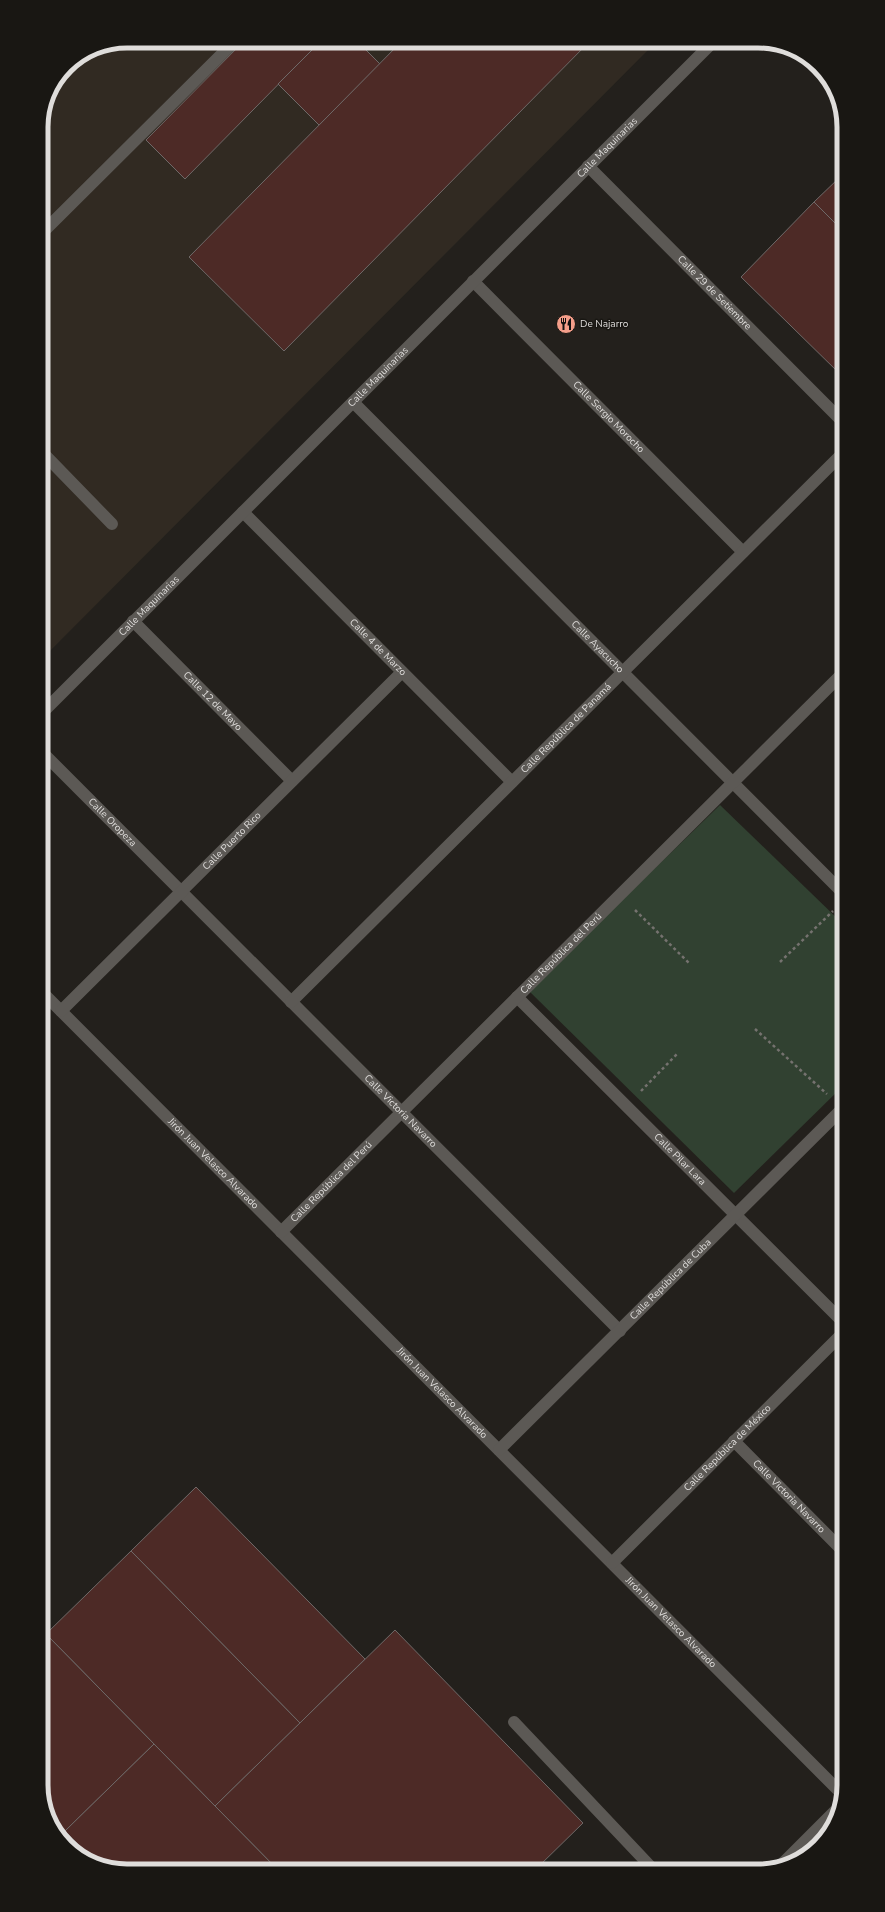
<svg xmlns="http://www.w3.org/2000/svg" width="885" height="1912" viewBox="0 0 885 1912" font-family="'Nunito Sans',sans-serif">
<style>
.built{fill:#312a22}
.green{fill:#314131}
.building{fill:#4d2a26;stroke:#6f6968}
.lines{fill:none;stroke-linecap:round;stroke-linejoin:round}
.path{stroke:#75726f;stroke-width:2.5;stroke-dasharray:3 3;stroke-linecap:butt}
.minor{stroke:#5c5955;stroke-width:12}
.labels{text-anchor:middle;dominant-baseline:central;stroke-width:3;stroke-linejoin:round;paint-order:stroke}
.street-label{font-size:10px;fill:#dfdddb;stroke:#191713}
.poi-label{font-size:10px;fill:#dfdddb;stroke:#191713;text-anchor:start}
.rim{fill:none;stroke:#dfdddb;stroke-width:5}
</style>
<rect width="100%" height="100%" fill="#23201c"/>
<!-- built -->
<polygon class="built" points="127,41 657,41 43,658 41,122 48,94 66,66 94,47"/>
<!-- green -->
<polygon class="green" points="720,805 842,923 842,1087 734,1193 529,991"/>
<!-- building -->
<g class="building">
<polygon points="244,41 321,41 185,179 146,140"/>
<polygon points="321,41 357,41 380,64 319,125 278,84"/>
<polygon points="402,41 590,41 284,351 189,257"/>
<polygon points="840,177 840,228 814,202"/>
<polygon points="814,202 840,228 840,374 741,277"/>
<polygon points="196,1487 365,1659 300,1723 131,1551"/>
<polygon points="131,1551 300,1723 215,1806 46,1634"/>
<polygon points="395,1630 583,1823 537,1868 278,1870 215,1806"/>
<polygon points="45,1633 154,1744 65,1831 46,1811"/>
<polygon points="154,1744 215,1806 278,1870 121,1871 94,1861 65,1831"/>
<polygon points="46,1811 65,1831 61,1834 46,1813"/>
<polygon points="65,1831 94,1861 75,1853 61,1834"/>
</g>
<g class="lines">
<!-- path -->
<g class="path">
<polyline points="635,910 689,963"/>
<polyline points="780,962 833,911"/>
<polyline points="755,1029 827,1094"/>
<polyline points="641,1091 677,1054"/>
</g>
<!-- minor -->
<g class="minor">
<path id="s1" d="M 588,166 L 840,419"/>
<polyline points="41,234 235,41"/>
<path id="s2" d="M 473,281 L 743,552"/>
<path id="s3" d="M 353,402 L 842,892"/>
<polyline points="42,452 112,524"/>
<path id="s4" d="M 243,512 L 512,782"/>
<path id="s5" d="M 133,621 L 292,781"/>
<path id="s6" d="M 43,712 L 714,41"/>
<path id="s7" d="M 43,753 L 620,1331"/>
<path id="s8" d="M 43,993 L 841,1793"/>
<path id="s9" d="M 517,997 L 843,1322"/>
<path id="s10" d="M 291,1002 L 840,456"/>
<path id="s11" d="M 61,1011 L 402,672"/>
<path id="s12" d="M 281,1232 L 841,675"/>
<path id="s13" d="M 734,1441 L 843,1551"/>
<path id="s14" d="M 499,1450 L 842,1109"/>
<path id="s15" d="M 612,1563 L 843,1333"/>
<polyline points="514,1722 651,1867"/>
<polyline points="780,1866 835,1811"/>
</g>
</g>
<!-- icons -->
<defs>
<g id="restaurant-disc" transform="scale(1)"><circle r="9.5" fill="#f49e8a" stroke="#191713"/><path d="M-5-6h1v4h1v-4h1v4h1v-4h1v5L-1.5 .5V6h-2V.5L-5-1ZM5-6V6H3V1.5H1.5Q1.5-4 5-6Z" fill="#111"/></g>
</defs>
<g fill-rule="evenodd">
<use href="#restaurant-disc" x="566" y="324"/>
</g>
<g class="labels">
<!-- street labels -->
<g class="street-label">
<text stroke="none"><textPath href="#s6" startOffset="798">Calle Maquinarias</textPath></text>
<text stroke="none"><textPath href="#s1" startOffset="179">Calle 29 de Setiembre</textPath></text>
<text stroke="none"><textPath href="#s6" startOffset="474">Calle Maquinarias</textPath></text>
<text stroke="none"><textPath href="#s2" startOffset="192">Calle Sergio Morocho</textPath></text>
<text stroke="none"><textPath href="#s6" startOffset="150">Calle Maquinarias</textPath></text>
<text stroke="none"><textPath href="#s4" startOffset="191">Calle 4 de Marzo</textPath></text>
<text stroke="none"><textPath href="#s3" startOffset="346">Calle Ayacucho</textPath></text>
<text stroke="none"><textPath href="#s5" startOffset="113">Calle 12 de Mayo</textPath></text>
<text stroke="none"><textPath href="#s10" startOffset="388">Calle República de Panamá</textPath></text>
<text stroke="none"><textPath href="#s7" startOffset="98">Calle Oropeza</textPath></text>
<text stroke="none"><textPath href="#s11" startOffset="241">Calle Puerto Rico</textPath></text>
<text stroke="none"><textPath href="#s12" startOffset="395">Calle República del Perú</textPath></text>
<text stroke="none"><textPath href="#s7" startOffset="506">Calle Victoria Navarro</textPath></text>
<text stroke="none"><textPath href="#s9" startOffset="230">Calle Pilar Lara</textPath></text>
<text stroke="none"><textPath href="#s8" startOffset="241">Jirón Juan Velasco Alvarado</textPath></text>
<text stroke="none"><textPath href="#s12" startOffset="71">Calle República del Perú</textPath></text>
<text stroke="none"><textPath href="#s14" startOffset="242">Calle República de Cuba</textPath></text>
<text stroke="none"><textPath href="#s8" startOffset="565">Jirón Juan Velasco Alvarado</textPath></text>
<text stroke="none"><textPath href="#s15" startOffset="163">Calle República de México</textPath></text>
<text stroke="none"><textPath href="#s13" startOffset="78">Calle Victoria Navarro</textPath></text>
<text stroke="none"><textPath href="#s8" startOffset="889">Jirón Juan Velasco Alvarado</textPath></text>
</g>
<!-- poi labels -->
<g class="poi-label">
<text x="580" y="324">De Najarro</text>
</g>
</g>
<!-- crop -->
<path d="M0 0H885V1912H0ZM127 48H758A79 79 0 0 1 837 127V1785A79 79 0 0 1 758 1864H127A79 79 0 0 1 48 1785V127A79 79 0 0 1 127 48Z" fill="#191713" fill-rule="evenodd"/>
<path class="rim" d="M127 48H758A79 79 0 0 1 837 127V1785A79 79 0 0 1 758 1864H127A79 79 0 0 1 48 1785V127A79 79 0 0 1 127 48Z"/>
</svg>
